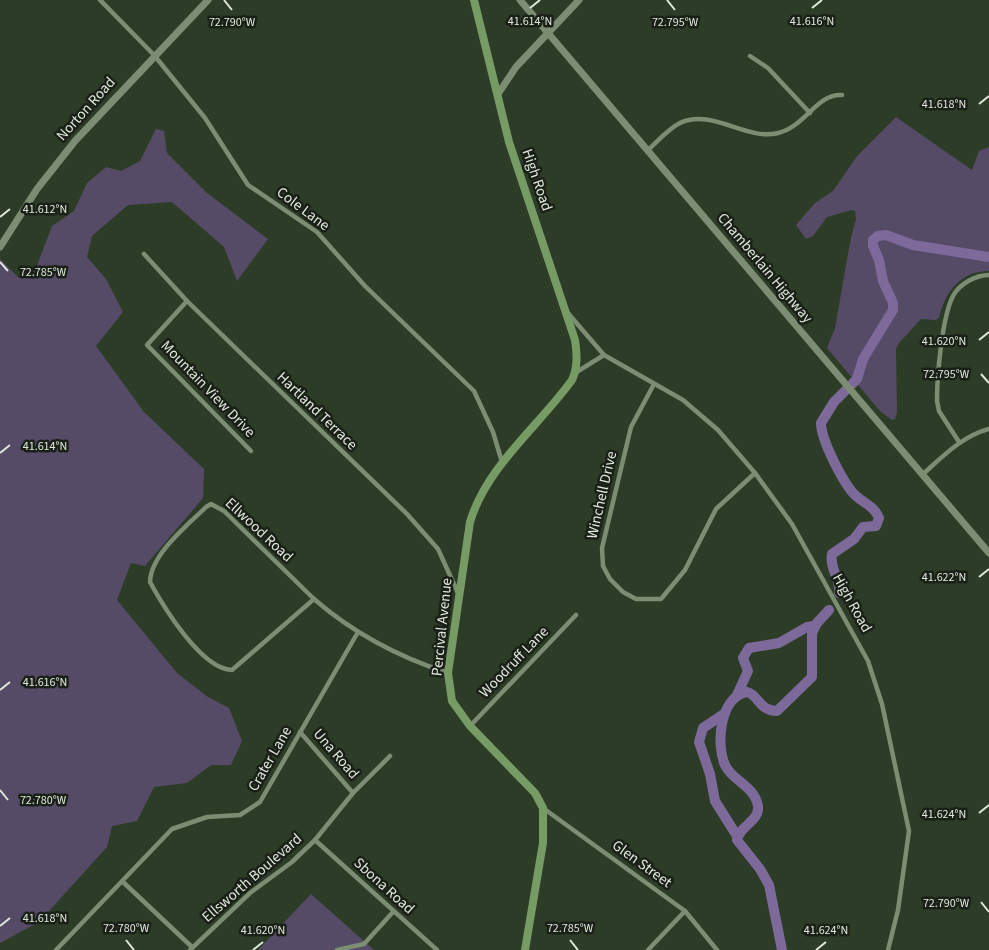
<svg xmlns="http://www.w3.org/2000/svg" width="989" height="950" viewBox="0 0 989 950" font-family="'Source Sans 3',sans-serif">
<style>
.green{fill:#554b66}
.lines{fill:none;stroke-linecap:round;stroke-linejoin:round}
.river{stroke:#7d6a9a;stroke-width:10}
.street{stroke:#7c8d74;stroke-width:4.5}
.secondary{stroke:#7c8d74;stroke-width:7}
.primary{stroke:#779b65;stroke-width:8}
.ticks{fill:none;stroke:#dfe8db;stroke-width:2}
.labels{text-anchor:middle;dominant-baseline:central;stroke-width:5;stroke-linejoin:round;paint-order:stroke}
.street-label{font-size:15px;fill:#dfe8db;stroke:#1a2017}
.ticks-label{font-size:12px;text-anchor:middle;fill:#dfe8db;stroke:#1a2017;stroke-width:5;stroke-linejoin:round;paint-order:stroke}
</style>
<rect width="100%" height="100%" fill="#2d3c26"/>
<!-- green -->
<g class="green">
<path d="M 896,117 L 972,170 L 979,151 L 989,147 L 989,271 C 961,271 945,291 939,318 L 936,320 L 921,319 L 899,343 L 896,349 L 897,412 L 895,419 L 892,420 L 880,411 L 827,348 L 835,328 L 851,237 L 856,219 L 855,211 L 852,210 L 827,217 L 813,236 L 806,239 L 796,225 L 815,203 L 833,191 L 857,156 Z"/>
<polygon points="156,129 164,131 167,153 207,193 268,239 237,281 224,247 172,202 128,205 92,236 87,257 106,279 123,312 96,346 144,412 204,469 203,498 145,566 131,563 117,600 177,673 208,697 229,708 242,741 231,765 211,765 187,783 154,787 137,821 112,826 107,847 39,922 0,943 0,259 19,278 35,271 52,226 74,211 87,183 106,167 121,171 140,161"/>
<polygon points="311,894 374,950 258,950"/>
</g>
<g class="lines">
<!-- river -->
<g class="river">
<path d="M 839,593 C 842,583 829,568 832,554 L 854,539 L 863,527 L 876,526 L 879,518 C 874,506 865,504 856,496 C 844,485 821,440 821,423 L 834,402 L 857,379 L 863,359 L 893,310 L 893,303 L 883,281 L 879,260 L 873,246 L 873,240 L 878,236 L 886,235 L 913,245 L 989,257"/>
<polyline points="736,697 748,671 743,658 749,648 779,643 807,627 814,626"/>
<polyline points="724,714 703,728 699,742 710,774 715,801 737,836"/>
<path d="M 782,950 L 769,885 L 760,869 L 737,840 C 739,826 760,821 758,806 C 754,785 732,781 725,765 C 716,745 719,697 747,692 C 759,695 759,711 777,711 L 812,677 L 812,633 L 817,623 L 829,610"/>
</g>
<!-- street -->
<g class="street">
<polyline points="100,0 154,55 205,118 248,185 317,232 365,286 474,391 493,432 502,462"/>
<polyline points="750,56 768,68 810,113"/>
<path d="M 648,150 C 658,141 668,129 680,123 C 712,108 746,141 778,133 C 805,127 817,93 842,95"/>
<polyline points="144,254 187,301 407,514 438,549 458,593"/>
<polyline points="187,301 147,345 251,451"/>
<polyline points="567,312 604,355 683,400 718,430 755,473 792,524 868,661 882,704 909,831 898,910 888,950"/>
<polyline points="575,373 604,355"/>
<polyline points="654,384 631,427 602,548 603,566 610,579 623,592 636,599 661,599 685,570 716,509 755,473"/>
<path d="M 959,442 L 939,411 L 937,401 C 937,376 942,317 953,296 C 959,284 976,275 989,275"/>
<path d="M 922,475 C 942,457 962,436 989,429"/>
<path d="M 211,504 L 224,511 L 314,599 L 232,670 C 201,669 163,606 150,582 C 151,554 187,526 206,507 Z"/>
<path d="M 314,599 C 353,633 399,657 448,673"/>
<polyline points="470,726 576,615"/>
<polyline points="300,732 353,793"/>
<polyline points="543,808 685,911 717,950"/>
<polyline points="315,840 437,950"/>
<polyline points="123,882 192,947"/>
<polyline points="56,950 172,829 207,817 240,815 260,802 358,632"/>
<polyline points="190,950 250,893 292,862 315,840 353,793 390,756"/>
<polyline points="337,950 364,944 393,912"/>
<polyline points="648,950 685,911"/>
</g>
<!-- secondary -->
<g class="secondary">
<polyline points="520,0 989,553"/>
<polyline points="498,94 516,67 579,0"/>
<polyline points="0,247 37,189 75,141 208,0"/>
</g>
<!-- primary -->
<path class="primary" d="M 474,0 L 509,142 L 575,340 C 577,354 578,367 572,380 C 538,427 487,466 470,522 L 448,673 L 452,701 L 470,726 L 535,793 L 543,808 L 543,843 L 525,950"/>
</g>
<!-- ticks -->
<path class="ticks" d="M 224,0 L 232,10M 667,0 L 675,10M 530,8 L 540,0M 812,8 L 822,0M 979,104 L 989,96M 0,217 L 10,209M 0,262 L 8,271M 979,340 L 989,332M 981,374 L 989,383M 0,453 L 10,445M 979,577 L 989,569M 0,690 L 10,682M 0,790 L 8,800M 979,813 L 989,805M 981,902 L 989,912M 0,926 L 10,918M 126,940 L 134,950M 570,940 L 578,950M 253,950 L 263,942M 816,950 L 826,942"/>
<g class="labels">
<!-- street labels -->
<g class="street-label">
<text transform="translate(86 109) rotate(-48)">Norton Road</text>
<text transform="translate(537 180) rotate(71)">High Road</text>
<text transform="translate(303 209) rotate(37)">Cole Lane</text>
<text transform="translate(765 268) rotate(50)">Chamberlain Highway</text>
<text transform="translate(208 389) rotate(46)">Mountain View Drive</text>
<text transform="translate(317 411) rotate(44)">Hartland Terrace</text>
<text transform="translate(602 495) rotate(-77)">Winchell Drive</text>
<text transform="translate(259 530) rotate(43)">Ellwood Road</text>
<text transform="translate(852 603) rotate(61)">High Road</text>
<text transform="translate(442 627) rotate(-84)">Percival Avenue</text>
<text transform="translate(514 662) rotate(-46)">Woodruff Lane</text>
<text transform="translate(336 754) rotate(49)">Una Road</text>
<text transform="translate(270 759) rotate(-60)">Crater Lane</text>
<text transform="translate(642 864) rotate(36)">Glen Street</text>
<text transform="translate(252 878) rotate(-41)">Ellsworth Boulevard</text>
<text transform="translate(384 886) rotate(42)">Sbona Road</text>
</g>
</g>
<g class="ticks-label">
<text x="530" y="25">41.614°N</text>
<text x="812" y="25">41.616°N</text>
<text x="232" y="26">72.790°W</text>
<text x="675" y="26">72.795°W</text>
<text x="944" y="108">41.618°N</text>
<text x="45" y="213">41.612°N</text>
<text x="43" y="276">72.785°W</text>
<text x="944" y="345">41.620°N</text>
<text x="946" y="378">72.795°W</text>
<text x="45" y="450">41.614°N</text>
<text x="944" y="581">41.622°N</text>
<text x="45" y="686">41.616°N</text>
<text x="43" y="804">72.780°W</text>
<text x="944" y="818">41.624°N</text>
<text x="946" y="907">72.790°W</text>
<text x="45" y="922">41.618°N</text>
<text x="126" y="932">72.780°W</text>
<text x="570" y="932">72.785°W</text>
<text x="263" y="934">41.620°N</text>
<text x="826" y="934">41.624°N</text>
</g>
</svg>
